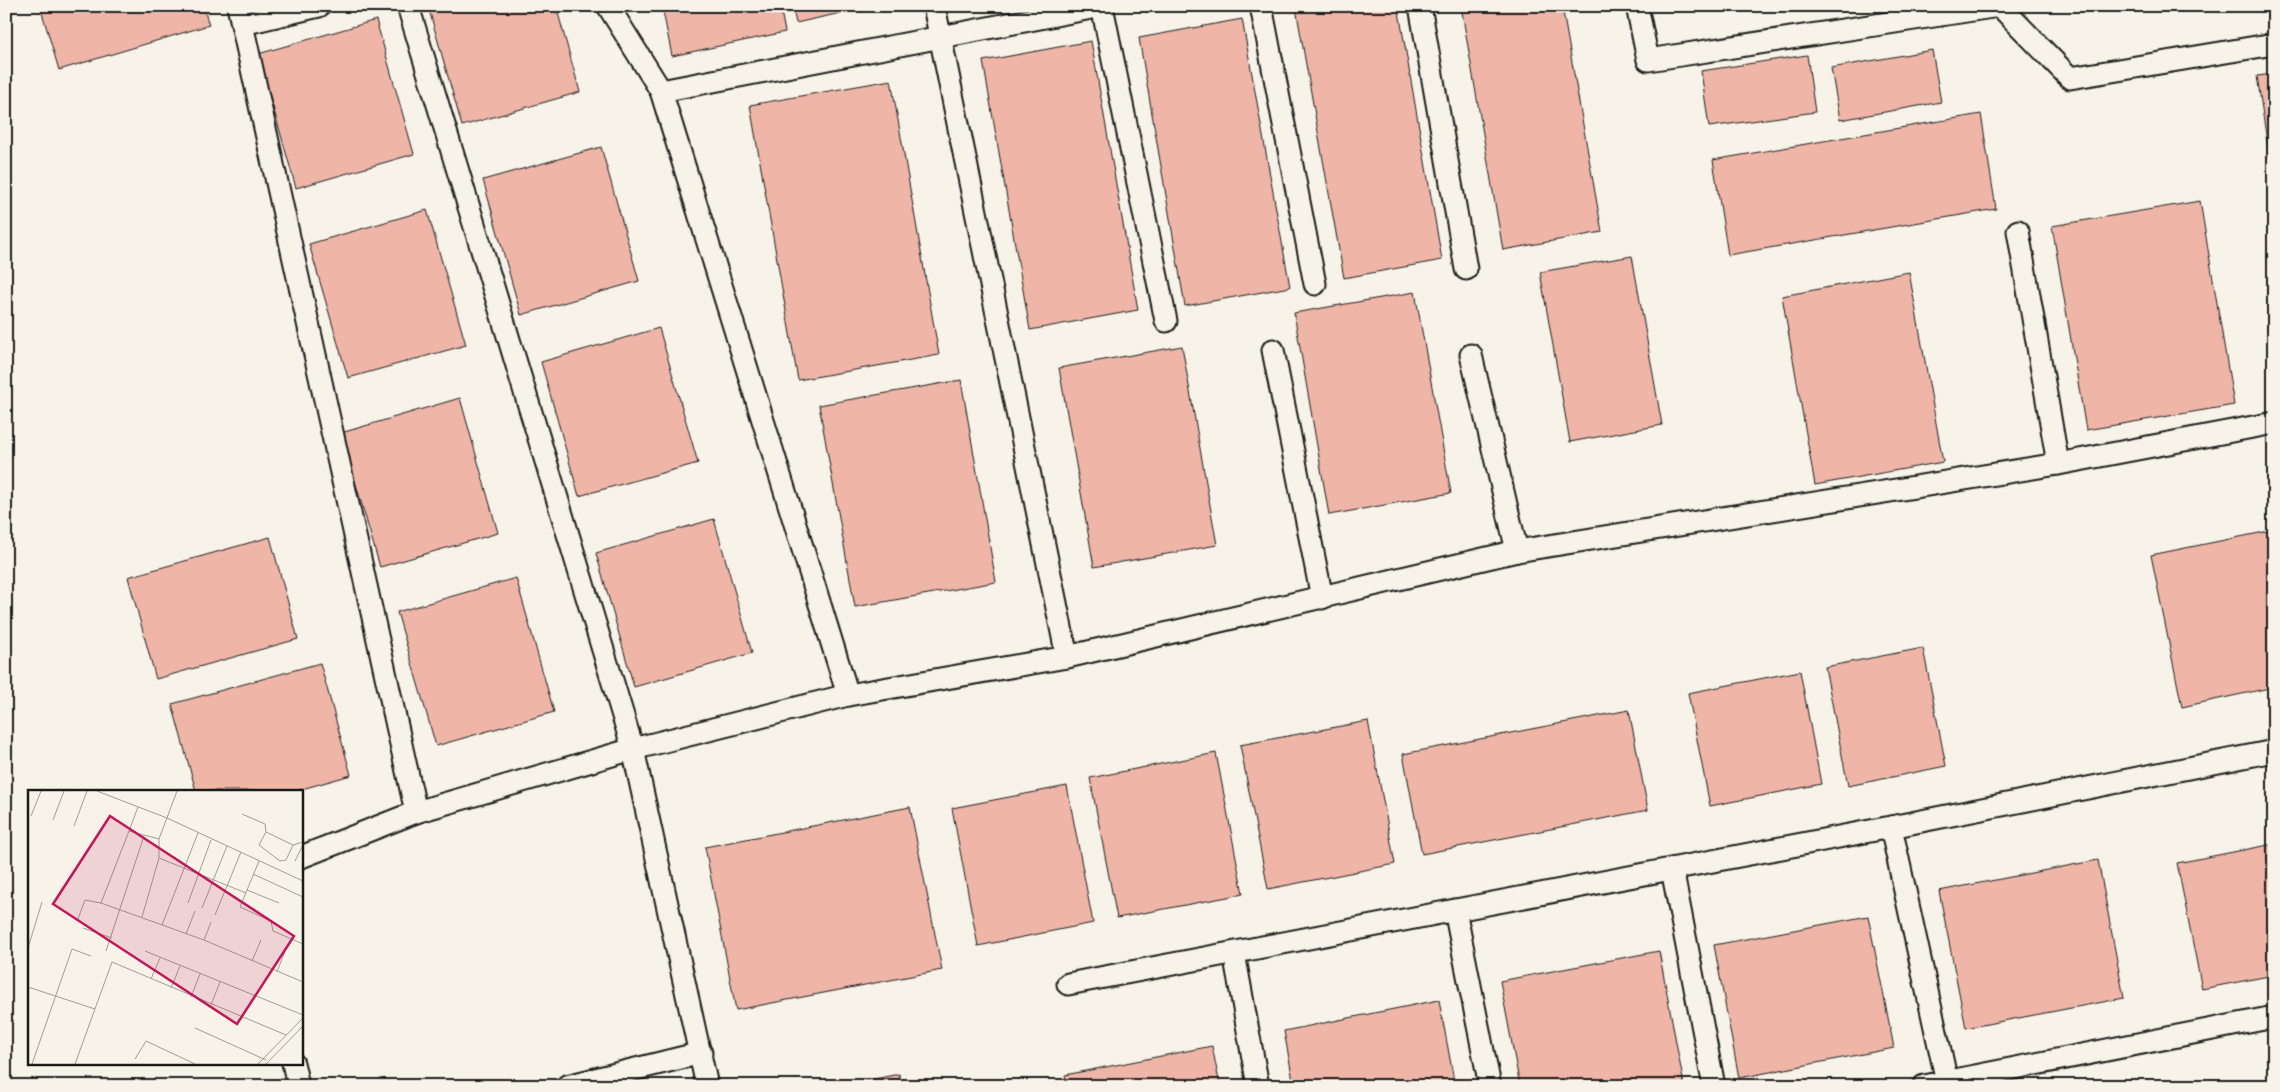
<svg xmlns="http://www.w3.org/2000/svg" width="2280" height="1092" viewBox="0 0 2280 1092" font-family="'Shantell Sans',sans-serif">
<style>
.building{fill:#efb6a8;stroke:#1c1c1c}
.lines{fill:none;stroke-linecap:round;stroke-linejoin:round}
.service-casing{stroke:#1c1c1c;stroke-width:25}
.service{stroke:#f7f3e8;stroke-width:21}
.inset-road{fill:none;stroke:#9f9d96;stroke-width:1}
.view{fill:#c2185b;fill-opacity:0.15;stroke:#c2185b;stroke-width:2.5}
.inset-edge{fill:none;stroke:#1c1c1c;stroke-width:2.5}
</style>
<rect width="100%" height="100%" fill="#f7f3e8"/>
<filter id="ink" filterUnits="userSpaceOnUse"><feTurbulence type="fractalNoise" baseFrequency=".02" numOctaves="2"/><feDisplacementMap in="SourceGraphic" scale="10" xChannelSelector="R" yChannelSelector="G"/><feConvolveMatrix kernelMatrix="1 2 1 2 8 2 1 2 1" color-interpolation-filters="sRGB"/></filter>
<g filter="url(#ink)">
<!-- building -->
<g class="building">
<polygon points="40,6 203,6 209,25 59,70"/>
<polygon points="428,6 556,6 580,92 462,126"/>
<polygon points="662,6 780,6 785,32 672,56"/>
<polygon points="792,6 872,6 796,23"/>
<polygon points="1304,6 1398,6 1442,260 1344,278 1296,8"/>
<polygon points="1461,6 1562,6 1602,232 1503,250"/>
<polygon points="1679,6 1702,6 1679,11"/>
<polygon points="1242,19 1290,287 1185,306 1139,38"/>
<polygon points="376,20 414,154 296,188 258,54"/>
<polygon points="1091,41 1138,310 1030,330 983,61"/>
<polygon points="1932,50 1941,102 1840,120 1831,68"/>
<polygon points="1807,55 1815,112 1709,127 1701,71"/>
<polygon points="2274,74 2274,160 2270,161 2257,76"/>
<polygon points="891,80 939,355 798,380 750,105"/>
<polygon points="1981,114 1996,209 1728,255 1713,160"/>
<polygon points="601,147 639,281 521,315 483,180"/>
<polygon points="2200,201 2234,405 2086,430 2052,226"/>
<polygon points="427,210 466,345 348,378 309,244"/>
<polygon points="1632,256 1662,425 1570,442 1540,272"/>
<polygon points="1909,272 1943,462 1815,485 1782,296"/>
<polygon points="1415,292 1451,493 1329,515 1294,313"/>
<polygon points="659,328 698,463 579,496 541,362"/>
<polygon points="1182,346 1217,545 1094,567 1059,368"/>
<polygon points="961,380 996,582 855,607 819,405"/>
<polygon points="460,398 498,533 380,567 341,433"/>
<polygon points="714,519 752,653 634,687 596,553"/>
<polygon points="2274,530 2274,687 2182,707 2151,555"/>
<polygon points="270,537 298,639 156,679 128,577"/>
<polygon points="516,578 554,712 436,746 397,612"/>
<polygon points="1923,648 1946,766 1848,786 1825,667"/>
<polygon points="320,663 351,775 295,791 196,791 172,704"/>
<polygon points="1800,671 1821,784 1710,806 1688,693"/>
<polygon points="1629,710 1648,810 1422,854 1403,754"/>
<polygon points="1368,721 1395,864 1268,889 1240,745"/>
<polygon points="1216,753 1243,894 1117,918 1090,778"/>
<polygon points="1067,786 1093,923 978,946 952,808"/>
<polygon points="910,807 942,970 736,1010 705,847"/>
<polygon points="2274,844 2274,975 2202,989 2177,863"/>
<polygon points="2098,860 2124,998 1966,1028 1939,891"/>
<polygon points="1868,916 1894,1048 1739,1078 1714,945"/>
<polygon points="1659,951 1684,1085 1520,1086 1500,981"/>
<polygon points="1439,1000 1455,1086 1294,1086 1284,1031"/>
<polygon points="1212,1046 1220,1086 1067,1086 1065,1075"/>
<polygon points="899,1074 901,1086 840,1086"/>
</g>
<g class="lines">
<!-- service casing -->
<g class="service-casing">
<g id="service">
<polyline points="238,6 242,24 319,6"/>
<polyline points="408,6 633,749 707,1086"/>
<polyline points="608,6 661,91 848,695"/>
<polyline points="934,6 1067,657"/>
<polyline points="1102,6 1166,321"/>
<polyline points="1261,6 1315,284"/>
<polyline points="1420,6 1466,269"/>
<polyline points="1637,6 1648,60 1999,6"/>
<polyline points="2000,6 2070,78 2274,44"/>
<polyline points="242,24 416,812"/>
<polyline points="661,91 1102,6"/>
<polyline points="2018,231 2058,464"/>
<polyline points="1273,350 1322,598"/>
<polyline points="1471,355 1517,551"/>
<polyline points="1891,827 1947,1082"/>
<polyline points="301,857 416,812 633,749 848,695 1067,657 1517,551 2058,464 2274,423"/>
<polyline points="1672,869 1714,1086"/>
<polyline points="1455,910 1490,1086"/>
<polyline points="1234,953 1258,1086"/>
<polyline points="1068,984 1891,827 2274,751"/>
<polyline points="293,1063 298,1085"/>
<polyline points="567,1086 701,1053"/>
<polyline points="1924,1086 2274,1017"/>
</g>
</g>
<!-- service -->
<use href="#service" class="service"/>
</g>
</g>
<!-- overview -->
<g transform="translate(28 790)">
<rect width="275" height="275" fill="#f7f3e8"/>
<path class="inset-road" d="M 69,1 L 139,28 L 275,91M 110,17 L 101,41 L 131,49M 214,24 L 237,34 L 238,42 L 265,55 L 275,52M 3,26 L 13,1M 25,30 L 36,1M 46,36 L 59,1M 238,42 L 231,55 L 252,71 L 258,70 L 265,55M 131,68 L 218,103M 231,71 L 212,117 L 243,131 L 245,141 L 275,154M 267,71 L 275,55M 225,84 L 275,107M 219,100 L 251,113M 73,113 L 101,41M 160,113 L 183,50M 174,118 L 199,56M 187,125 L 213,62M 114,127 L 131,68 L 131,49 L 149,1M 50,129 L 57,110 L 73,113 L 176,150 L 275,192M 134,135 L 170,43M 55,138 L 84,148M 158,144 L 167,121M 176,150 L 183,132M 0,158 L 14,112M 78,161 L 116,46M 117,161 L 275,225M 224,171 L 233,150M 249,182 L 257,161M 123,189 L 132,168M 0,197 L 67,219M 143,198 L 152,176M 163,207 L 172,184M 183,215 L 192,192M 167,238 L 238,270M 107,269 L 118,251 L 167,274M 4,274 L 44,159 L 63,166M 47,274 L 84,172 L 258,245M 230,274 L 275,228M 238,274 L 275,236"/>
<path class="view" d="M 82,26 L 266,146 L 209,234 L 25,114 Z"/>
<rect width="275" height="275" class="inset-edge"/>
</g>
<!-- margin -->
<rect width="2280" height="1092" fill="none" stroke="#f7f3e8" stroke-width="25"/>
<rect x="12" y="12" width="2255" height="1067" fill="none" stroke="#1c1c1c" stroke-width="2" filter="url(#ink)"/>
</svg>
